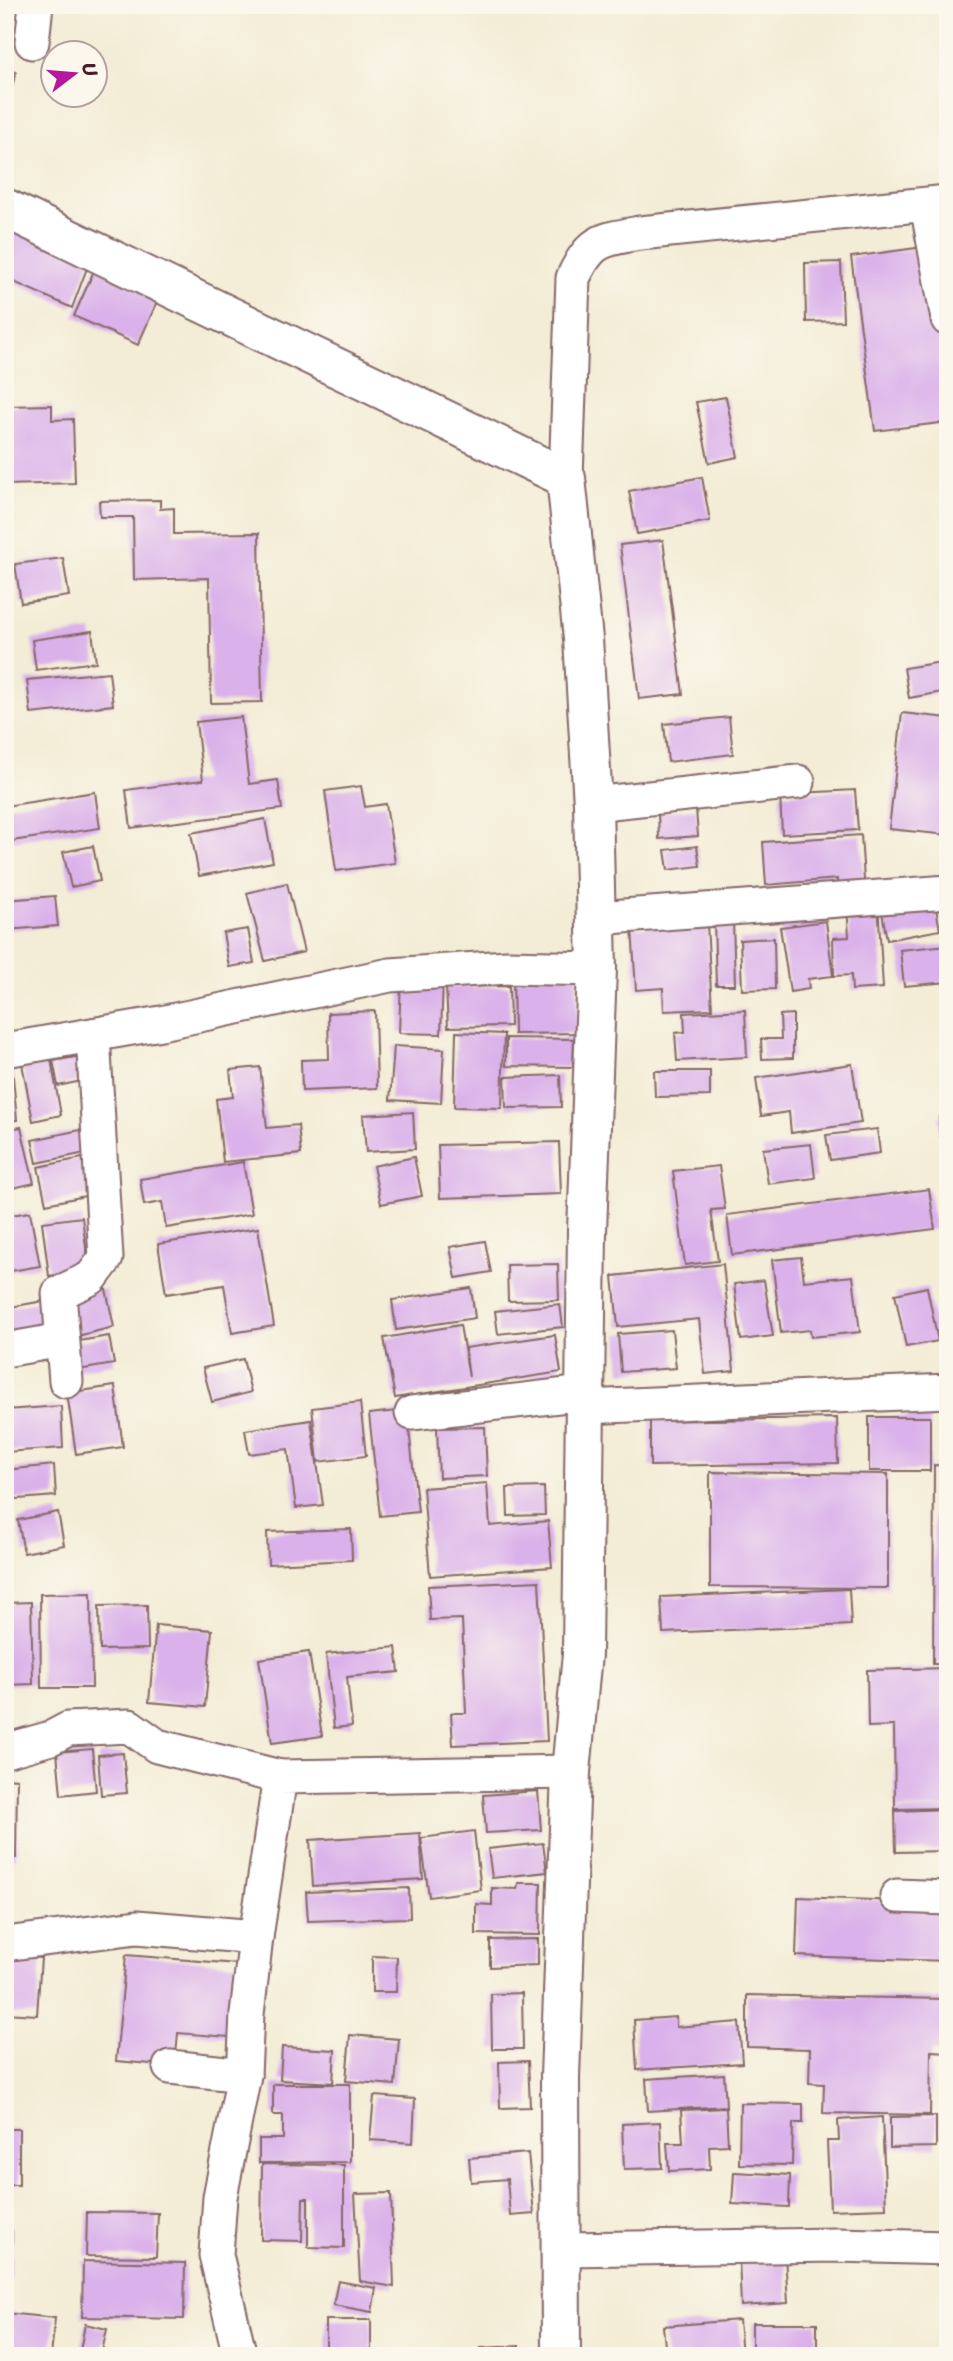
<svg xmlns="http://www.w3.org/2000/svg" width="953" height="2361" viewBox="0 0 953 2361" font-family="Sriracha,sans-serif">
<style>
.building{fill:#dab1ea}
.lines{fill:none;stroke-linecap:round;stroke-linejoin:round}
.minor-casing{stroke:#856767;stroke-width:37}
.tertiary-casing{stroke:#856767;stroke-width:42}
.minor{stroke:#fff;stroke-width:33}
.tertiary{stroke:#fff;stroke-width:38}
</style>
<rect width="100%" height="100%" fill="#fbf7ec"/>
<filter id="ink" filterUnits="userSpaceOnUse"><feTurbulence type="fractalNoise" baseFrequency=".0143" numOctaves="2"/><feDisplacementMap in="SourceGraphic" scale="14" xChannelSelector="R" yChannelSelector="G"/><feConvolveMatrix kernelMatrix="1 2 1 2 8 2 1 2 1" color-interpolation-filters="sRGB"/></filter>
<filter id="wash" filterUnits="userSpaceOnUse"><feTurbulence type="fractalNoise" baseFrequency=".00686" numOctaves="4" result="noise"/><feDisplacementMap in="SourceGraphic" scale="28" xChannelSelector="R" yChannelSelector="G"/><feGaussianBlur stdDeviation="1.57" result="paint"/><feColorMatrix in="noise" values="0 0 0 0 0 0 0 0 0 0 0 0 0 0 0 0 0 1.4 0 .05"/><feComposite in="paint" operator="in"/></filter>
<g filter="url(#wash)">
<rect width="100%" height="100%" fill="#f3ecd6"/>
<g id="blocks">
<!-- building -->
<g class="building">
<polygon points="5,69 16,72 6,109 5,109"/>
<polygon points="14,223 90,260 72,308 5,278"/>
<polygon points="931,246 948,369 948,422 875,431 851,257"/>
<polygon points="841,262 843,321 806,322 805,263"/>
<polygon points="96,266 160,295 138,345 74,316"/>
<polygon points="726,397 738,457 709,463 696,402"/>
<polygon points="52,405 52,420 73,419 75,483 5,485 5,406"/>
<polygon points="702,477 710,521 637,534 629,491"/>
<polygon points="160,500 160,509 174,508 174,534 259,533 262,702 211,703 209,578 134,580 133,517 100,517 99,501"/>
<polygon points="663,540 683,694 639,699 620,545"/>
<polygon points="63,558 69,596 21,603 15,564"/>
<polygon points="92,631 96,662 36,670 32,640"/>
<polygon points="948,661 948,691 909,698 904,668"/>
<polygon points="109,672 113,705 31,714 27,680"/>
<polygon points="902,713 948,718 948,835 889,829"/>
<polygon points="241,717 249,784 278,780 282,809 131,828 126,790 203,780 196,722"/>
<polygon points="729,717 733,754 668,762 664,724"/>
<polygon points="361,786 365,807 386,804 395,863 336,871 325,791"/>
<polygon points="855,790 858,830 782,834 780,794"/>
<polygon points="95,792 100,828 5,842 5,806"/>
<polygon points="696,809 698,836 659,839 658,812"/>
<polygon points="265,819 273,862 199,876 191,833"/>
<polygon points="861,835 865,895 838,898 837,879 766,885 763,842"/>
<polygon points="93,846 100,881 71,887 63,852"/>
<polygon points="697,846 700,866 668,870 665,850"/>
<polygon points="287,883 304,952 265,961 247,893"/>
<polygon points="55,896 58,926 5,930 5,900"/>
<polygon points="934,897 940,930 887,940 881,906"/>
<polygon points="878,902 883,988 852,990 851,975 834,976 833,938 849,937 847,904"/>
<polygon points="733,921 735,985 716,985 714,922"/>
<polygon points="826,921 833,976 808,979 809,989 790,992 780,927"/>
<polygon points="707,924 712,1009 664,1011 663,988 636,990 632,928"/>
<polygon points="248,929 254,963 229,967 223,933"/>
<polygon points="774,938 775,989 742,990 740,940"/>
<polygon points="948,945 948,982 904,986 900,950"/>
<polygon points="513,973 577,973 578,1033 514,1034"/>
<polygon points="401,978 443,980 441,1034 399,1033"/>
<polygon points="509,986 510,1026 448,1027 446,987"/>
<polygon points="745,1010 747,1057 677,1061 675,1033 685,1032 684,1013"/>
<polygon points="375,1011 377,1088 302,1091 301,1060 329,1059 328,1013"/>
<polygon points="793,1014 793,1058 762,1059 761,1039 781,1039 780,1015"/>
<polygon points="456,1032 504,1034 502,1108 454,1107"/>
<polygon points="506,1038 574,1039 573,1067 506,1066"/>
<polygon points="394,1046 444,1049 441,1103 390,1100"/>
<polygon points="49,1048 61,1115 33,1121 20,1053"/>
<polygon points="87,1055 91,1079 58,1086 53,1061"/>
<polygon points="5,1056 11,1056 17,1120 5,1121"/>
<polygon points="852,1064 861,1123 791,1133 789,1112 761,1116 756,1078"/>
<polygon points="260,1067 267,1128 298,1125 301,1154 223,1162 216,1099 233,1097 230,1070"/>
<polygon points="654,1071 710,1071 710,1096 655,1097"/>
<polygon points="560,1075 561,1107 506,1108 505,1077"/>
<polygon points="413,1112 415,1149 366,1152 363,1115"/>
<polygon points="939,1117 948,1117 948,1135 940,1136"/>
<polygon points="21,1127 34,1183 5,1190 5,1130"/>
<polygon points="90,1128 95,1151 37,1163 32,1140"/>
<polygon points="877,1129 880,1153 830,1160 826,1135"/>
<polygon points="559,1142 561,1194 440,1198 438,1145"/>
<polygon points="811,1144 815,1178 768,1184 763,1149"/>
<polygon points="87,1157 95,1194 46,1204 38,1167"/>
<polygon points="414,1157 422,1196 381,1204 373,1166"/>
<polygon points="243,1162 252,1214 166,1228 162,1202 144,1205 140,1179"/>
<polygon points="719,1166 725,1209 711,1210 718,1261 685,1265 673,1171"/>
<polygon points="929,1189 935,1229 732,1255 727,1215"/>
<polygon points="30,1212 40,1266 5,1272 5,1216"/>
<polygon points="82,1217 89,1270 49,1276 42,1222"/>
<polygon points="258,1228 274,1326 232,1333 224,1285 166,1294 158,1244"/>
<polygon points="485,1241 491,1272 456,1278 450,1247"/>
<polygon points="801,1257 804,1281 853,1276 860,1332 811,1337 810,1330 781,1333 772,1260"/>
<polygon points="558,1264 559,1300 508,1301 507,1265"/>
<polygon points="723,1264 734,1371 705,1374 699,1319 618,1327 613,1276"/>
<polygon points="764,1280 773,1336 741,1340 734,1284"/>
<polygon points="927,1287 938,1341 906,1347 895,1294"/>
<polygon points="471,1288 475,1318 396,1330 392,1300"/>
<polygon points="106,1289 114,1327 77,1336 68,1296"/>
<polygon points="49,1300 55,1333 5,1341 5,1308"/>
<polygon points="560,1304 563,1327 498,1334 495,1311"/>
<polygon points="460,1325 469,1377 465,1348 555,1335 561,1372 395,1398 384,1338"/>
<polygon points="672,1330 676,1368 621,1372 618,1334"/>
<polygon points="109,1336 114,1364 72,1371 67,1343"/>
<polygon points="243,1359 251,1392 212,1402 203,1368"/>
<polygon points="115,1386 123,1447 76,1454 67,1393"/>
<polygon points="360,1402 366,1456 318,1462 312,1408"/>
<polygon points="61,1406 63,1448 5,1452 5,1410"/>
<polygon points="407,1410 418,1512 380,1516 369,1414"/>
<rect x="869" y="1417" width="61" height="54"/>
<polygon points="837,1418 838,1463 650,1466 650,1421"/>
<polygon points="311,1420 323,1505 296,1508 288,1449 249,1454 245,1430"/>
<polygon points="485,1427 487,1476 439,1478 437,1428"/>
<polygon points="54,1465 56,1496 5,1500 5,1470"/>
<polygon points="934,1465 948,1466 948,1664 933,1664"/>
<polygon points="710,1472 888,1474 888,1588 710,1587"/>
<polygon points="487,1483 490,1526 548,1521 552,1567 430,1576 423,1488"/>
<polygon points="544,1487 545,1515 508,1516 507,1488"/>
<polygon points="58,1512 64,1545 24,1553 18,1520"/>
<polygon points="351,1529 352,1560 268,1564 267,1532"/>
<polygon points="539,1581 547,1741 453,1745 451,1713 466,1713 462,1619 430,1620 428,1586"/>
<polygon points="849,1589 851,1625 663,1633 661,1597"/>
<polygon points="91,1593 92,1688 41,1688 40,1594"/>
<polygon points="31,1602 33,1684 5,1685 5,1603"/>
<polygon points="147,1605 148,1649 100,1650 99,1606"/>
<polygon points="156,1625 212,1630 205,1707 149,1702"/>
<polygon points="396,1647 399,1672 347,1677 352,1726 334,1728 326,1654"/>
<polygon points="309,1652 322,1736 272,1743 259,1659"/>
<polygon points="948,1668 948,1808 895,1809 894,1726 868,1727 867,1670"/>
<polygon points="92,1749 96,1791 61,1795 57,1752"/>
<polygon points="123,1753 127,1793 101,1795 98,1755"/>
<polygon points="5,1778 17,1779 16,1858 5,1858"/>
<polygon points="538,1791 541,1830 486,1833 483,1795"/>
<polygon points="948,1809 948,1851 896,1852 895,1811"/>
<polygon points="474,1831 481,1890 429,1897 421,1838"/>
<polygon points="420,1833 423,1879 313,1886 310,1840"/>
<polygon points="543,1843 547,1872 492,1878 488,1849"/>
<polygon points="518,1883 541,1883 540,1935 476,1934 476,1904 492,1905 492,1888 517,1889"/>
<polygon points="409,1888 410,1918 308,1921 306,1892"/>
<polygon points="798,1897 948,1903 948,1961 796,1956"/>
<polygon points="538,1939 538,1965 490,1967 490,1940"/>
<polygon points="9,1955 41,1958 37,2015 5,2013"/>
<polygon points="126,1955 249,1965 242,2038 178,2033 175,2066 116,2061"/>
<polygon points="372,1956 397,1957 396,1992 372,1992"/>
<polygon points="522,1993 523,2049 492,2049 491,1994"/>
<polygon points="747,1995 948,1999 948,2052 931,2051 930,2115 823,2113 824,2084 809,2083 810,2049 747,2047"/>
<polygon points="676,2017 676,2027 739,2022 742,2063 637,2070 634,2020"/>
<polygon points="350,2035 399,2039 395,2085 346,2081"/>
<polygon points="282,2047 335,2050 333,2083 280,2080"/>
<polygon points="528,2061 530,2107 500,2108 499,2062"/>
<polygon points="724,2074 726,2106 648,2111 646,2079"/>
<polygon points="273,2084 350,2084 350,2162 259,2163 259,2139 283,2139 283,2115 273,2115"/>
<polygon points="374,2096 415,2099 413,2143 370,2140"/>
<polygon points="740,2103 803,2104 803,2123 793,2123 792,2165 739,2164"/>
<polygon points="726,2108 728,2145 709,2146 710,2169 669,2171 667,2143 683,2143 681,2110"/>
<polygon points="936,2116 936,2147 890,2148 890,2117"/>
<polygon points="882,2117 886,2208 830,2210 827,2141 839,2141 838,2120"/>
<polygon points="660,2122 662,2168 624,2169 622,2124"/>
<rect x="5" y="2129" width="14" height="56"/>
<polygon points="528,2153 534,2214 510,2216 507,2179 471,2182 469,2158"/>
<polygon points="262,2164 344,2165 344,2248 308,2247 308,2198 303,2198 302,2241 261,2240"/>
<polygon points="734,2172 790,2175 789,2207 732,2204"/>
<polygon points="391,2193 394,2287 360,2281 355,2194"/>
<polygon points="87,2212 158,2213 156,2257 86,2256"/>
<polygon points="5,2231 12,2231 11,2279 5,2278"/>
<polygon points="785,2255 788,2303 741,2306 739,2257"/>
<polygon points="83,2261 185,2263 184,2319 82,2317"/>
<polygon points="338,2281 376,2288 372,2312 333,2305"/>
<polygon points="5,2313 55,2318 51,2356 5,2356"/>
<rect x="326" y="2320" width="45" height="36"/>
<polygon points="739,2320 742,2356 666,2356 663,2326"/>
<rect x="752" y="2323" width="65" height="33"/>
<polygon points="85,2324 107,2329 101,2356 79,2356"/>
<polygon points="519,2346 520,2356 481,2356 481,2348"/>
</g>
</g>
</g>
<g filter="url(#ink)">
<use href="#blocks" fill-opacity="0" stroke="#856767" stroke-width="2"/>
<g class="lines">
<!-- minor casing -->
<g class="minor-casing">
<g id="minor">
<polyline points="32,42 36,5"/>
<polyline points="927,205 948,319"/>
<path d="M 566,478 L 573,278 C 591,240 600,240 640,233 L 948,202"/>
<polyline points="593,804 798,782"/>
<polyline points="596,918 948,892"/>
<polyline points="5,1050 161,1023 390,975 507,967 597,969"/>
<polyline points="5,1350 62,1340"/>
<polyline points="66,1381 59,1293 91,1278 106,1258 93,1035"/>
<polyline points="585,1407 948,1391"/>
<polyline points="412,1413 584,1393"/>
<polyline points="5,1751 51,1738 68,1729 129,1726 157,1746 280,1777"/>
<polyline points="897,1896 948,1898"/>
<polyline points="5,1944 137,1927 256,1937"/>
<polyline points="170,2067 244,2075"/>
<polyline points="563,2249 838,2245 948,2248"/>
<polyline points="240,2356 216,2255 220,2197 244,2075 247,2014 256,1937 280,1777 571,1772"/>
</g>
</g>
<!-- tertiary casing -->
<g class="tertiary-casing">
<polyline id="tertiary" points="5,208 566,478 583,639 593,804 597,969 587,1231 582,1654 571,1772 560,2077 561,2356"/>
</g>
<!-- minor -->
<use href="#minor" class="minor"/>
<!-- tertiary -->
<use href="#tertiary" class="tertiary"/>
</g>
</g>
<!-- margin -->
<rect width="953" height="2361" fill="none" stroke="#fbf7ec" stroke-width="28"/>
<!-- north arrow -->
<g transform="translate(74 74) rotate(74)"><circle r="33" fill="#fbf7ec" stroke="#b4a19f" stroke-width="2"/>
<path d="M0-5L12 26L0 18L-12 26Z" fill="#b5179e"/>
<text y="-10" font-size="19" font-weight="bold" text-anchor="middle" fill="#4a1f2b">U</text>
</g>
</svg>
